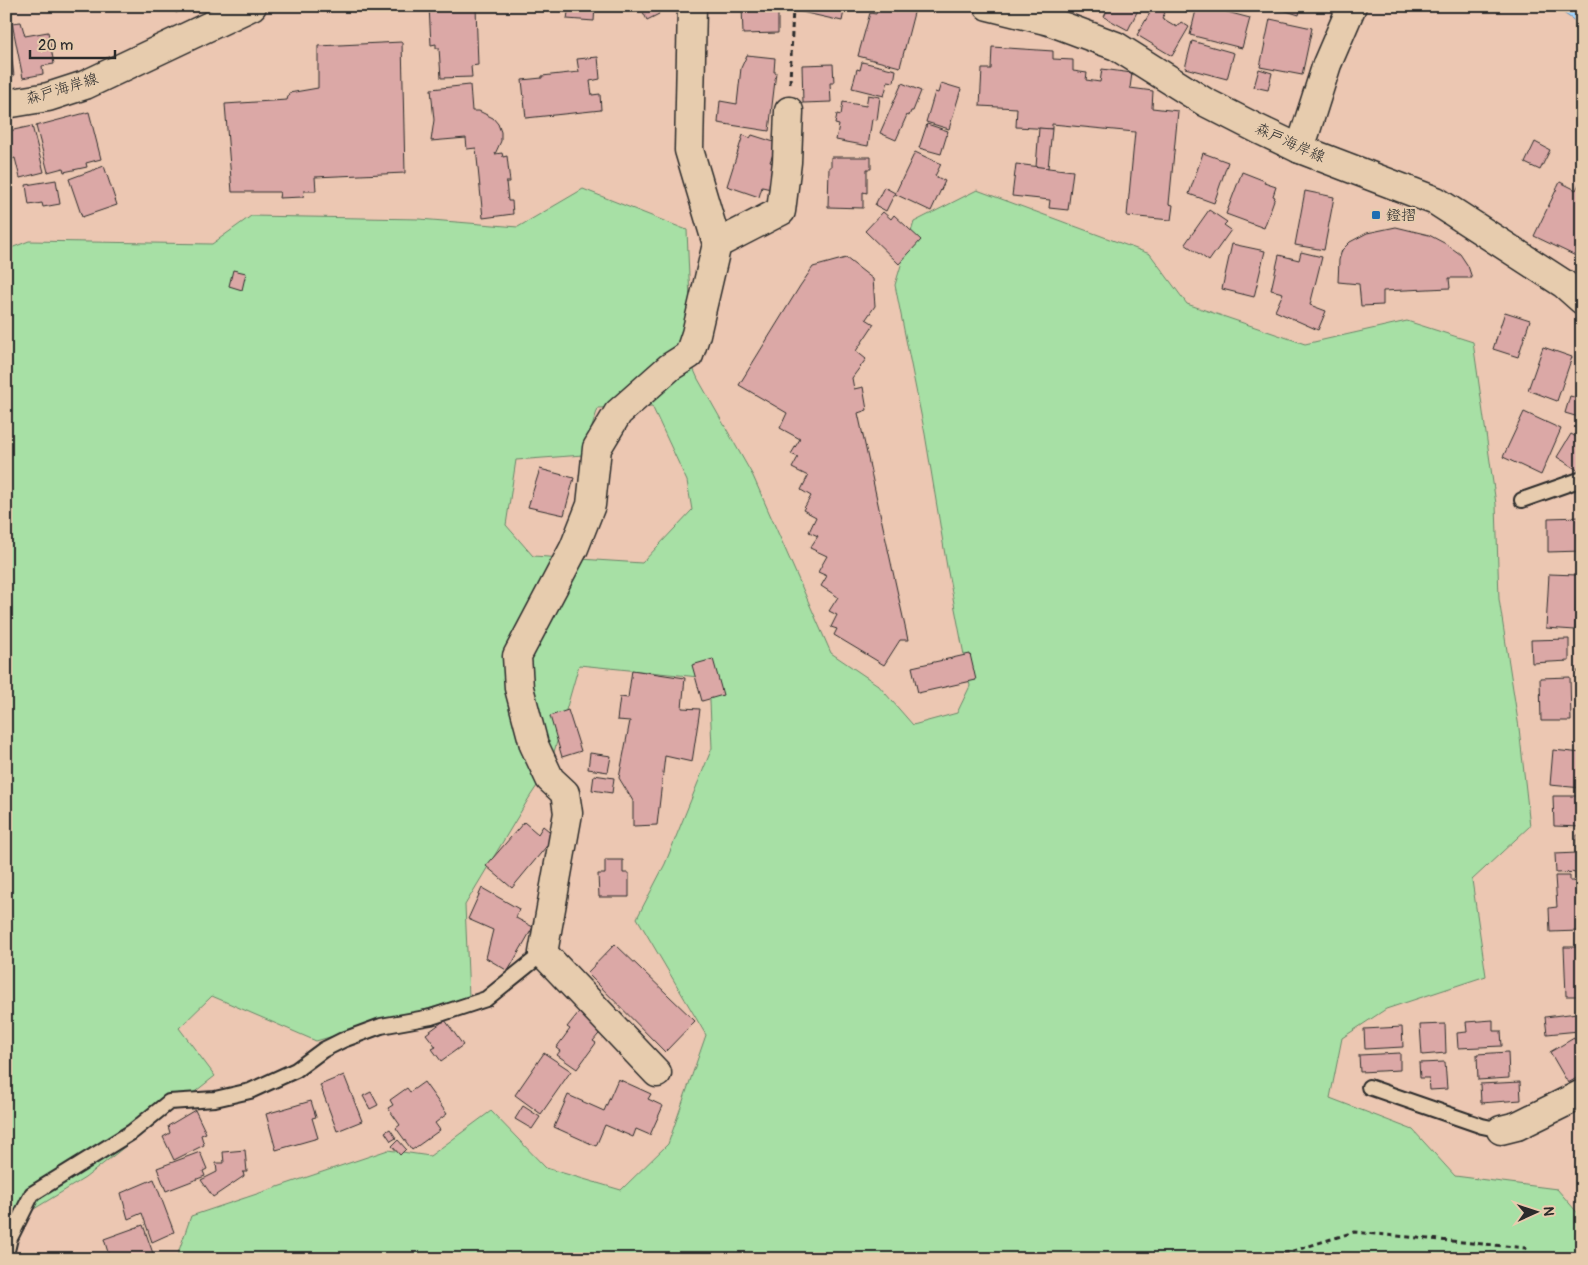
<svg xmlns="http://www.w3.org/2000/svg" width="1588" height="1265" viewBox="0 0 1588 1265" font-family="Pangolin,'Klee One',sans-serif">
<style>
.green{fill:#a7e0a5;stroke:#698668;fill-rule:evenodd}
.water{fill:#9fd3fd;stroke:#7190a9}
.building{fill:#dba8a6;stroke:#2b2b2b}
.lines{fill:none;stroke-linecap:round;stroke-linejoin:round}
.lane-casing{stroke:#2b2b2b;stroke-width:18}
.street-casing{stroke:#2b2b2b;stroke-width:31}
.secondary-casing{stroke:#2b2b2b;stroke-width:31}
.path{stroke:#2b2b2b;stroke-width:3;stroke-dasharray:5 4;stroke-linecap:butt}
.lane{stroke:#e7ccae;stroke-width:14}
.street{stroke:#e7ccae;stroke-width:28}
.secondary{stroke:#e7ccae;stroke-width:28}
.poi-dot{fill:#1f6fb2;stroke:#e7ccae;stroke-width:2}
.labels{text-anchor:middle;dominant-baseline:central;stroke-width:4;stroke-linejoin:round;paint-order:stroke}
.street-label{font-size:15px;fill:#2b2b2b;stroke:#e7ccae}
.poi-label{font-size:15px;fill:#2b2b2b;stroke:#e7ccae;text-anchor:start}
</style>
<rect width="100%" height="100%" fill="#ecc7b2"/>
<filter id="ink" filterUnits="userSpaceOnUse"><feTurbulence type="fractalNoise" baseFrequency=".02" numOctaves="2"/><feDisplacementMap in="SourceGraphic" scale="10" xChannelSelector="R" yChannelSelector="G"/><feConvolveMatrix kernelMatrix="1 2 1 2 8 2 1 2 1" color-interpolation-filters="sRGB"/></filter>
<g filter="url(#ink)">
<!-- green -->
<path class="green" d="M 583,189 L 687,230 L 691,323 L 682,343 L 698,379 L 753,476 L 831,653 L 878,685 L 913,725 L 957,713 L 970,686 L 947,567 L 925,434 L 895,285 L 914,222 L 977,190 L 1150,254 L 1187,304 L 1305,344 L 1407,321 L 1473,342 L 1496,504 L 1499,599 L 1519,728 L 1530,826 L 1472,880 L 1486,976 L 1386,1009 L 1342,1038 L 1330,1098 L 1413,1130 L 1455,1176 L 1557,1189 L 1582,1218 L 1582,1259 L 176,1259 L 191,1216 L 388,1150 L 430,1156 L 491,1111 L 546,1168 L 621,1190 L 668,1144 L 706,1035 L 637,918 L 665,864 L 712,748 L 709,678 L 579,665 L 550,766 L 529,798 L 465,905 L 469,997 L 316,1041 L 212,996 L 179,1028 L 215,1076 L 85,1178 L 6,1226 L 6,250 L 29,241 L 212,244 L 251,216 L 419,219 L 518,227 ZM 652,406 L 687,481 L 692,510 L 642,563 L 533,556 L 506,525 L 516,460 L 583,455 L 598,408 Z"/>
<!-- water -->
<polygon class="water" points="1555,6 1582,6 1582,26 1555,7"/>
<!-- building -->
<g class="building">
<polygon points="173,6 189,6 176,13"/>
<polygon points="429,6 476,7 478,65 471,66 472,77 441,78 439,48 436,48 436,44 431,45"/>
<polygon points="569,6 595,6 594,21 567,19"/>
<polygon points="640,6 655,6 659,14 647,20"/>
<polygon points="742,6 778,6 778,33 743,34"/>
<polygon points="798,6 845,6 842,21 797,11"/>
<polygon points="898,6 915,9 900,67 858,56 870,13 876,14 878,7 897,12"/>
<polygon points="1109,6 1140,6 1128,30 1104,17"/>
<polygon points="1154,6 1165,13 1162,18 1177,27 1181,22 1189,27 1172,56 1137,35"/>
<polygon points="1197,6 1204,6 1250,18 1242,48 1190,35"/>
<polygon points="1281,6 1301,6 1299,15 1280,9"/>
<polygon points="1270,19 1312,28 1302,75 1260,67"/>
<polygon points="21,22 25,36 48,32 54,64 42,66 43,74 23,78 12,23"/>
<polygon points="9,38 14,76 6,77 6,39"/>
<polygon points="1192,41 1234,53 1227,79 1185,68"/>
<polygon points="402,42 405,173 315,177 316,191 304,191 303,197 279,198 280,192 232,192 225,104 287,100 289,93 318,88 318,46"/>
<polygon points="992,47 1053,51 1053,59 1073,60 1073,71 1087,73 1086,80 1100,82 1102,69 1132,73 1130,88 1153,91 1152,108 1178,111 1169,204 1173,205 1171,220 1127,216 1135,132 1052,124 1052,129 1016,127 1017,108 980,106 982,69 991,69"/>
<polygon points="747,55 775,58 774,72 776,72 769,131 718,123 720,101 737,104 741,68"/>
<polygon points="598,57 600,79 590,81 592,95 600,94 601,110 526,118 522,80 542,78 542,76 579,72 577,59"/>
<polygon points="862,62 896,70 894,82 888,81 884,96 852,88 857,69 860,70"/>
<polygon points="833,64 834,83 830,83 831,102 803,103 802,65"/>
<polygon points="1259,69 1272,73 1268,90 1254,87"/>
<polygon points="902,83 921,91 913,111 911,111 909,116 907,115 896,140 880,133"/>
<polygon points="941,83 961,89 949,129 926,122 935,92 938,93"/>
<polygon points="470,85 472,111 479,111 493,118 498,124 501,132 501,141 495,154 502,153 503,157 507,156 510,182 506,182 508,201 512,201 513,214 483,218 476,148 467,149 466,138 431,141 434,120 431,89"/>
<polygon points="868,95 880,97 877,120 872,119 868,146 836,140 839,125 835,124 837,114 841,115 843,102 866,106"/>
<polygon points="89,112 101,159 86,163 87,167 64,172 63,168 48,172 36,126"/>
<polygon points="927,124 948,131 941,154 919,148"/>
<polygon points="32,126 44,172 20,178 15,158 12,159 6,136 9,131"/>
<polygon points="1039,128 1052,129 1048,168 1036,167"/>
<polygon points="743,135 750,138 752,135 777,143 770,162 779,165 771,189 762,187 759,197 727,186"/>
<polygon points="1535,142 1550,150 1540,170 1525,163"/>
<polygon points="915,152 941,164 935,176 945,181 931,211 895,194"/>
<polygon points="1203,153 1228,162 1214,203 1189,194"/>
<polygon points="831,157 871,157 871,169 867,169 867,193 863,192 863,208 828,207 829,167 831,167"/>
<polygon points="1016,164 1073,171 1068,210 1049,208 1050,200 1012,196"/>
<polygon points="104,166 117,205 82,217 69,179"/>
<polygon points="1242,172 1265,181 1264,183 1276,187 1273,196 1275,197 1264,228 1226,214"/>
<polygon points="56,180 60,204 43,207 42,203 29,205 26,185"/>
<polygon points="1581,180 1582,181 1582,259 1534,236 1560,182 1576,190"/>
<polygon points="884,187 895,193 886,211 875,205"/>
<polygon points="1305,191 1334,197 1324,250 1295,245"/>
<polygon points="1209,210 1227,222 1224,225 1231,230 1209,261 1185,244"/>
<polygon points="883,212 891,219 894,215 921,240 899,264 865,231"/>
<polygon points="1396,227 1429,235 1446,244 1460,254 1468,266 1472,278 1449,278 1450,288 1383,291 1383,305 1361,306 1359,284 1338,282 1339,260 1342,250 1350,242 1367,233"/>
<polygon points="1232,244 1265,251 1254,297 1222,289"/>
<polygon points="1301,252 1322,257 1310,305 1326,311 1318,330 1275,311 1283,293 1271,290 1279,255 1299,260"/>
<polygon points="846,258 873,279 875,306 866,319 874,324 856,351 866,359 852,378 854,389 863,387 867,410 858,413 908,640 900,640 884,665 834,635 837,629 831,627 837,615 829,611 838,597 821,586 827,576 818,572 827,556 810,548 818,536 809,532 816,517 803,510 811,496 801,490 808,476 792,468 798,457 791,454 800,439 780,428 787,413 739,385 800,286 813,267"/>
<polygon points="233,270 246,273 242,290 229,286"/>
<polygon points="1505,312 1530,320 1518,357 1493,349"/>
<polygon points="1543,347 1572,357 1557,401 1528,390"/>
<polygon points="1582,368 1582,390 1576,388"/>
<polygon points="1570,396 1582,399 1582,418 1565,413"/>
<polygon points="1524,412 1561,429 1541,475 1503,457"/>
<polygon points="1571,434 1582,440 1582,466 1579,471 1557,457"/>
<polygon points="540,469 574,478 564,515 528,507"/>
<polygon points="1582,517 1582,551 1548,552 1548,518"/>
<polygon points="1549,574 1577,575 1575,630 1546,628"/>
<polygon points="1569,639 1569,661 1532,663 1531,640"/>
<polygon points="970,654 976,680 918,693 912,667"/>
<polygon points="713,659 723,695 702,701 692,665"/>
<polygon points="632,670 685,678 682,708 700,709 692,762 665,756 657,825 633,826 633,801 619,778 630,721 617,720 620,697 628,698"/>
<polygon points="1570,677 1571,721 1541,721 1540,678"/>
<polygon points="568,710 581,751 562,757 550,716"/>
<polygon points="1553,750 1582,753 1582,788 1550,785"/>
<polygon points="590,753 611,756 608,772 588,769"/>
<polygon points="594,775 614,778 612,793 592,790"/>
<polygon points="1553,796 1582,796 1582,827 1554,826"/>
<polygon points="524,822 538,834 543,826 555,836 512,888 486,866"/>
<polygon points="1577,835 1582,835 1582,872 1556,873 1555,854 1577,853"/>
<polygon points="605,860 623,860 623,873 629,873 629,897 599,897 598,874 605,874"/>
<polygon points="1555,876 1570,876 1570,881 1582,881 1582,923 1578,923 1579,931 1550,932 1549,908 1557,907"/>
<polygon points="482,888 519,909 516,918 533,927 508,971 486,958 493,930 468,919"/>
<polygon points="615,944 695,1021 665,1052 587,973"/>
<polygon points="1564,947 1582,947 1582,996 1566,996"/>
<polygon points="579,1012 603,1029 593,1041 596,1043 577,1069 557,1055 560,1051 556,1048 570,1029 567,1027"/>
<polygon points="1577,1013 1579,1031 1547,1034 1545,1017"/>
<polygon points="445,1020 463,1045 441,1061 432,1049 436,1047 426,1034"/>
<polygon points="1493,1020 1493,1031 1501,1031 1502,1046 1458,1048 1457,1033 1467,1032 1466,1022"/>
<polygon points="1445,1024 1446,1053 1422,1055 1420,1025"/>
<polygon points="1402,1027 1403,1047 1365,1049 1364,1029"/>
<polygon points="1574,1038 1582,1052 1582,1075 1568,1083 1550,1052"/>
<polygon points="1508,1052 1509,1078 1478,1080 1477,1054"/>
<polygon points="544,1053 571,1071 541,1114 515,1095"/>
<polygon points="1400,1053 1400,1070 1360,1072 1359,1055"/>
<polygon points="1445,1062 1447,1089 1430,1090 1429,1078 1420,1078 1419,1063"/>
<polygon points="344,1075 362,1121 337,1131 320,1085"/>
<polygon points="618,1079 651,1094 648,1099 663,1106 650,1135 636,1129 633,1137 605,1125 596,1146 554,1127 568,1095 604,1111"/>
<polygon points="424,1082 447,1114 435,1123 440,1130 412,1150 396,1128 400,1125 388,1108 393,1105 390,1100 407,1088 410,1092"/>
<polygon points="1520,1082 1521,1100 1481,1103 1480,1084"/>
<polygon points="371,1092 378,1105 370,1109 363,1096"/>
<polygon points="311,1101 316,1117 312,1118 318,1138 276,1150 266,1114"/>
<polygon points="523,1106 540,1117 532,1129 515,1119"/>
<polygon points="195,1110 206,1133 201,1135 204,1145 174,1160 163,1137 170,1133 168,1126"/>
<polygon points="390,1129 396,1138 391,1141 385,1132"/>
<polygon points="398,1140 406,1149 400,1155 392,1146"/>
<polygon points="245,1150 247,1172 243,1172 244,1176 213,1197 201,1180 217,1172 216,1163 224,1163 223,1152"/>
<polygon points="200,1152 207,1169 203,1171 205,1176 166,1191 157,1168"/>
<polygon points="154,1179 174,1232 152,1242 142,1213 128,1219 121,1193"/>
<polygon points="143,1225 155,1259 110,1259 104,1239"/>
</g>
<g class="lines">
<!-- lane casing -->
<g class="lane-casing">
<g id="lane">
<polyline points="1522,500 1582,479"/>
<polyline points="1369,1087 1482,1126 1501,1130"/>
<polyline points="6,1255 10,1238 32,1194 132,1132 169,1102 215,1099 250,1091 296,1070 323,1050 343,1040 381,1026 431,1017 486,999 543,953"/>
</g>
</g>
<!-- street casing -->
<g class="street-casing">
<g id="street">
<polyline points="692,6 689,150 717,244"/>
<polyline points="657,1073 543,953 568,813 565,793 550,779 534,745 519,688 517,656 574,548 591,505 597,448 618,413 670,367 689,355 696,334 717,244 781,211 787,162 789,111"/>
<polyline points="1501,1130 1517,1126 1582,1094"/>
</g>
</g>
<!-- secondary casing -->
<g class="secondary-casing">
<g id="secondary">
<polyline points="988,6 1049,21 1116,46 1205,102 1258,129 1300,149 1436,201 1564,284 1582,300"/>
<polyline points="6,104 48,97 85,85 252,6"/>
<polyline points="1300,149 1327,64 1352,6"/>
</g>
</g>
<!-- path -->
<g class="path">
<polyline points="790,83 793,6"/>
<polyline points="1577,672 1582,671"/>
<polyline points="1194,1259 1280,1255 1354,1232 1526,1248 1523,1259"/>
</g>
<!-- lane -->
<use href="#lane" class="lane"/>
<!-- street -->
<use href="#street" class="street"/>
<!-- secondary -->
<use href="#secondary" class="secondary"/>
</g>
</g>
<!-- markers -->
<rect class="poi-dot" x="1371" y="210" width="10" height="10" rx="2.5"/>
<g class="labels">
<!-- street labels -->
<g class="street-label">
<text transform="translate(62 89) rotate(-17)">森戸海岸線</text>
<text transform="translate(1290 143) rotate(24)">森戸海岸線</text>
</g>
<!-- poi labels -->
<g class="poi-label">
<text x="1386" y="215">鐙摺</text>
</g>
</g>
<!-- margin -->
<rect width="1588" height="1265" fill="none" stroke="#e7ccae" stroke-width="25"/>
<rect x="12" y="12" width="1563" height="1240" fill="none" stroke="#2b2b2b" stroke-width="2" filter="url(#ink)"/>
<!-- north arrow -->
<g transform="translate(1536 1212) rotate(87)" stroke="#e7ccae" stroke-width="4" paint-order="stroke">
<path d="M0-4L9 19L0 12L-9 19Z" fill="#2b2b2b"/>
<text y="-8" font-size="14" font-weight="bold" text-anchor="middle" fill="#2b2b2b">N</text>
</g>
<!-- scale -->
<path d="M30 50v8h85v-8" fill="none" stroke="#2b2b2b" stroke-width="2.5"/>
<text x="38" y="50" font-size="15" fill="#2b2b2b" stroke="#e7ccae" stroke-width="4" paint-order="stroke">20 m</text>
</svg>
